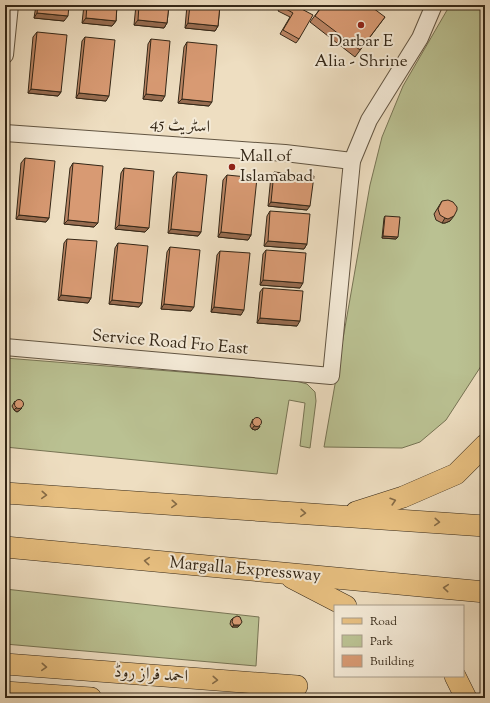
<svg xmlns="http://www.w3.org/2000/svg" width="490" height="703" viewBox="0 0 490 703" font-family="'Sorts Mill Goudy',Amiri,serif">
<style>
.green{fill:#bac192;stroke:#777454}
.lines{fill:none;stroke-linecap:round;stroke-linejoin:round}
.minor-casing{stroke:#625542;stroke-width:18}
.major-casing{stroke:#342717;stroke-width:22}
.minor{stroke:#f4ead7;stroke-width:16}
.major{stroke:#e7bf80;stroke-width:21}
.wall{fill:#ba8463;stroke:#342717}
.shaded-wall{fill:#976c50;stroke:#342717}
.building{fill:#d89a73;stroke:#342717}
.oneway{stroke:#856b46}
.poi-dot{fill:#8f2418;stroke:#f4ead7;stroke-width:1.5}
.labels{text-anchor:middle;dominant-baseline:central;stroke-width:4;stroke-linejoin:round;paint-order:stroke}
.poi-label{font-size:17px;fill:#342717;stroke:#f4ead7}
.street-label{font-size:17px;fill:#342717;stroke:#f4ead7}
</style>
<rect width="100%" height="100%" fill="#eedec1"/>
<filter id="stains"><feTurbulence type="fractalNoise" baseFrequency=".005" numOctaves="4"/><feColorMatrix values="0 0 0 0 .2 0 0 0 0 .09 0 0 0 0 .02 0 0 0 .5 -.17"/></filter>
<radialGradient id="worn" r=".72"><stop offset=".6" stop-color="#630" stop-opacity="0"/><stop offset="1" stop-color="#630" stop-opacity=".3"/></radialGradient>
<!-- green -->
<g class="green">
<polygon points="450,5 485,5 485,360 446,420 420,442 402,448 324,447 370,185 382,137 403,86"/>
<polygon points="5,358 296,381 307,384 315,392 316,401 310,448 300,446 305,403 289,400 277,474 5,447"/>
<polygon points="5,589 259,617 256,666 5,644"/>
</g>
<g class="lines">
<!-- minor casing -->
<g class="minor-casing">
<g id="minor">
<polyline points="5,55 10,5"/>
<polyline points="5,133 285,153 352,161"/>
<polyline points="5,347 331,376 352,161 369,120 420,38 434,5"/>
</g>
</g>
<!-- major casing -->
<g class="major-casing">
<g id="major">
<polyline points="5,493 485,526"/>
<polyline points="356,512 403,497 456,474 485,445"/>
<polyline points="5,547 485,592"/>
<polyline points="292,578 346,606"/>
<polyline points="5,664 297,686"/>
<polyline points="455,676 466,698"/>
<polyline points="5,692 91,698"/>
</g>
</g>
<!-- minor -->
<use href="#minor" class="minor"/>
<!-- major -->
<use href="#major" class="major"/>
</g>
<!-- wall -->
<g class="wall">
<polygon points="36,5 69,5 64,21 34,18"/>
<polygon points="84,5 117,5 116,21 112,26 82,23"/>
<polygon points="136,5 169,5 167,23 164,28 134,25"/>
<polygon points="187,5 220,5 218,26 215,31 185,28"/>
<polygon points="281,5 294,5 299,39 296,43 280,34 290,17 278,11"/>
<polygon points="323,5 385,17 355,57 310,22"/>
<polygon points="37,32 61,92 58,96 28,93 33,37"/>
<polygon points="85,37 106,101 76,98 82,41"/>
<polygon points="151,39 162,101 143,99 148,44"/>
<polygon points="187,42 209,106 178,103 184,47"/>
<polygon points="25,158 49,218 46,222 16,219 21,163"/>
<polygon points="73,163 94,227 64,224 70,168"/>
<polygon points="124,168 145,232 115,229 121,173"/>
<polygon points="177,172 201,232 198,236 168,233 173,177"/>
<polygon points="274,172 307,210 268,206 271,176"/>
<polygon points="227,175 251,235 248,240 218,237 223,180"/>
<polygon points="442,201 450,221 445,223 442,223 436,220 434,214"/>
<polygon points="270,211 307,244 304,249 264,246 267,216"/>
<polygon points="385,216 396,239 382,238 384,218"/>
<polygon points="67,239 91,298 88,303 58,300 64,243"/>
<polygon points="118,243 142,303 139,307 109,304 115,248"/>
<polygon points="170,247 191,311 161,309 167,252"/>
<polygon points="266,250 300,288 260,285 263,254"/>
<polygon points="220,251 241,315 211,312 217,255"/>
<polygon points="263,288 297,326 257,323 260,292"/>
<polygon points="15,401 20,410 17,412 14,410 12,406"/>
<polygon points="253,419 260,426 258,429 255,430 252,429 250,426 252,421"/>
<polygon points="233,618 238,627 232,627 230,624 231,620"/>
</g>
<!-- shaded-wall -->
<g class="shaded-wall">
<polygon points="37,13 68,16 64,21 34,18"/>
<polygon points="86,18 116,21 112,26 82,23"/>
<polygon points="138,20 167,23 164,28 134,25"/>
<polygon points="188,23 218,26 215,31 185,28"/>
<polygon points="31,89 61,92 58,96 28,93"/>
<polygon points="79,93 109,96 106,101 76,98"/>
<polygon points="146,94 165,96 162,101 143,99"/>
<polygon points="182,99 212,102 209,106 178,103"/>
<polygon points="271,202 310,206 307,210 268,206"/>
<polygon points="19,215 49,218 46,222 16,219"/>
<polygon points="454,216 450,221 445,223 442,223 445,218"/>
<polygon points="68,220 98,223 94,227 64,224"/>
<polygon points="119,225 149,228 145,232 115,229"/>
<polygon points="171,229 201,232 198,236 168,233"/>
<polygon points="221,232 251,235 248,240 218,237"/>
<polygon points="383,236 398,237 396,239 382,238"/>
<polygon points="268,241 307,244 304,249 264,246"/>
<polygon points="263,280 303,283 300,288 260,285"/>
<polygon points="61,295 91,298 88,303 58,300"/>
<polygon points="112,300 142,303 139,307 109,304"/>
<polygon points="164,304 194,307 191,311 161,309"/>
<polygon points="214,307 244,310 241,315 211,312"/>
<polygon points="260,318 300,321 297,326 257,323"/>
<polygon points="16,408 22,408 20,410 17,412 14,410"/>
<polygon points="254,426 260,426 258,429 255,430 252,429"/>
<polygon points="234,625 240,625 238,627 232,627"/>
</g>
<!-- building -->
<g class="building">
<polygon points="38,5 69,5 68,16 37,13"/>
<polygon points="87,5 117,5 116,21 86,18"/>
<polygon points="139,5 169,5 167,23 138,20"/>
<polygon points="190,5 220,5 218,26 188,23"/>
<polygon points="282,5 294,5 313,15 299,39 283,30 293,13 281,6"/>
<polygon points="323,5 369,5 385,17 360,50 315,16"/>
<polygon points="37,32 67,35 61,92 31,89"/>
<polygon points="85,37 115,40 109,96 79,93"/>
<polygon points="151,39 170,41 165,96 146,94"/>
<polygon points="187,42 217,45 212,102 182,99"/>
<polygon points="25,158 55,161 49,218 19,215"/>
<polygon points="73,163 103,166 98,223 68,220"/>
<polygon points="124,168 154,171 149,228 119,225"/>
<polygon points="177,172 207,175 201,232 171,229"/>
<polygon points="274,172 314,176 310,206 271,202"/>
<polygon points="227,175 257,178 251,235 221,232"/>
<polygon points="448,200 453,202 457,207 457,210 454,216 448,219 445,218 440,215 438,209 442,201"/>
<polygon points="270,211 310,214 307,244 268,241"/>
<polygon points="385,216 400,217 398,237 383,236"/>
<polygon points="67,239 97,241 91,298 61,295"/>
<polygon points="118,243 148,246 142,303 112,300"/>
<polygon points="170,247 200,250 194,307 164,304"/>
<polygon points="266,250 306,253 303,283 263,280"/>
<polygon points="220,251 250,253 244,310 214,307"/>
<polygon points="263,288 303,291 300,321 260,318"/>
<circle cx="19" cy="404" r="4.5"/>
<circle cx="257" cy="422" r="4.5"/>
<polygon points="237,616 240,617 242,622 240,625 234,625 232,622 233,618"/>
</g>
<!-- one-way arrows -->
<defs><path id="oneway-chevron" d="M-2-3.5L2.5 0L-2 3.5" fill="none" stroke-width="1.6" stroke-linecap="round" stroke-linejoin="round"/></defs>
<g class="oneway">
<use href="#oneway-chevron" transform="translate(44 495) rotate(4)"/>
<use href="#oneway-chevron" transform="translate(393 501) rotate(-17)"/>
<use href="#oneway-chevron" transform="translate(174 504) rotate(4)"/>
<use href="#oneway-chevron" transform="translate(303 513) rotate(4)"/>
<use href="#oneway-chevron" transform="translate(437 522) rotate(4)"/>
<use href="#oneway-chevron" transform="translate(147 561) rotate(-175)"/>
<use href="#oneway-chevron" transform="translate(446 588) rotate(-175)"/>
<use href="#oneway-chevron" transform="translate(44 667) rotate(4)"/>
<use href="#oneway-chevron" transform="translate(215 680) rotate(4)"/>
</g>
<!-- markers -->
<g class="poi-dot">
<circle cx="361" cy="25" r="4"/>
<circle cx="232" cy="167" r="4"/>
</g>
<g class="labels">
<!-- poi labels -->
<g class="poi-label">
<text x="361" y="42">Darbar E<tspan x="361" dy="20">Alia - Shrine</tspan></text>
<text x="240" y="157" text-anchor="start">Mall of<tspan x="240" dy="20">Islamabad</tspan></text>
</g>
<!-- street labels -->
<g class="street-label">
<text transform="translate(180 126) rotate(4)">اسٹریٹ 45</text>
<text transform="translate(170 343) rotate(5)">Service Road F10 East</text>
<text transform="translate(245 570) rotate(5)">Margalla Expressway</text>
<text transform="translate(151 675) rotate(4)">احمد فراز روڈ</text>
</g>
</g>
<!-- margin -->
<rect width="490" height="703" fill="none" stroke="#eedec1" stroke-width="20"/>
<rect x="6" y="6" width="478" height="691" fill="none" stroke="#342717" stroke-width="2"/>
<rect x="10" y="10" width="470" height="683" fill="none" stroke="#342717"/>
<!-- legend -->
<rect x="334" y="605" width="130" height="72" fill="#f4ead7" stroke="#a79c8a"/>
<rect x="342" y="618" width="20" height="6" fill="#e7bf80" stroke="#a79c8a"/>
<text x="370" y="625" font-size="12" fill="#342717">Road</text>
<rect x="342" y="635" width="20" height="12" fill="#bac192" stroke="#a79c8a"/>
<text x="370" y="645" font-size="12" fill="#342717">Park</text>
<rect x="342" y="655" width="20" height="12" fill="#d89a73" stroke="#a79c8a"/>
<text x="370" y="665" font-size="12" fill="#342717">Building</text>
<rect width="100%" height="100%" filter="url(#stains)"/>
<rect width="100%" height="100%" fill="url(#worn)"/>
</svg>
